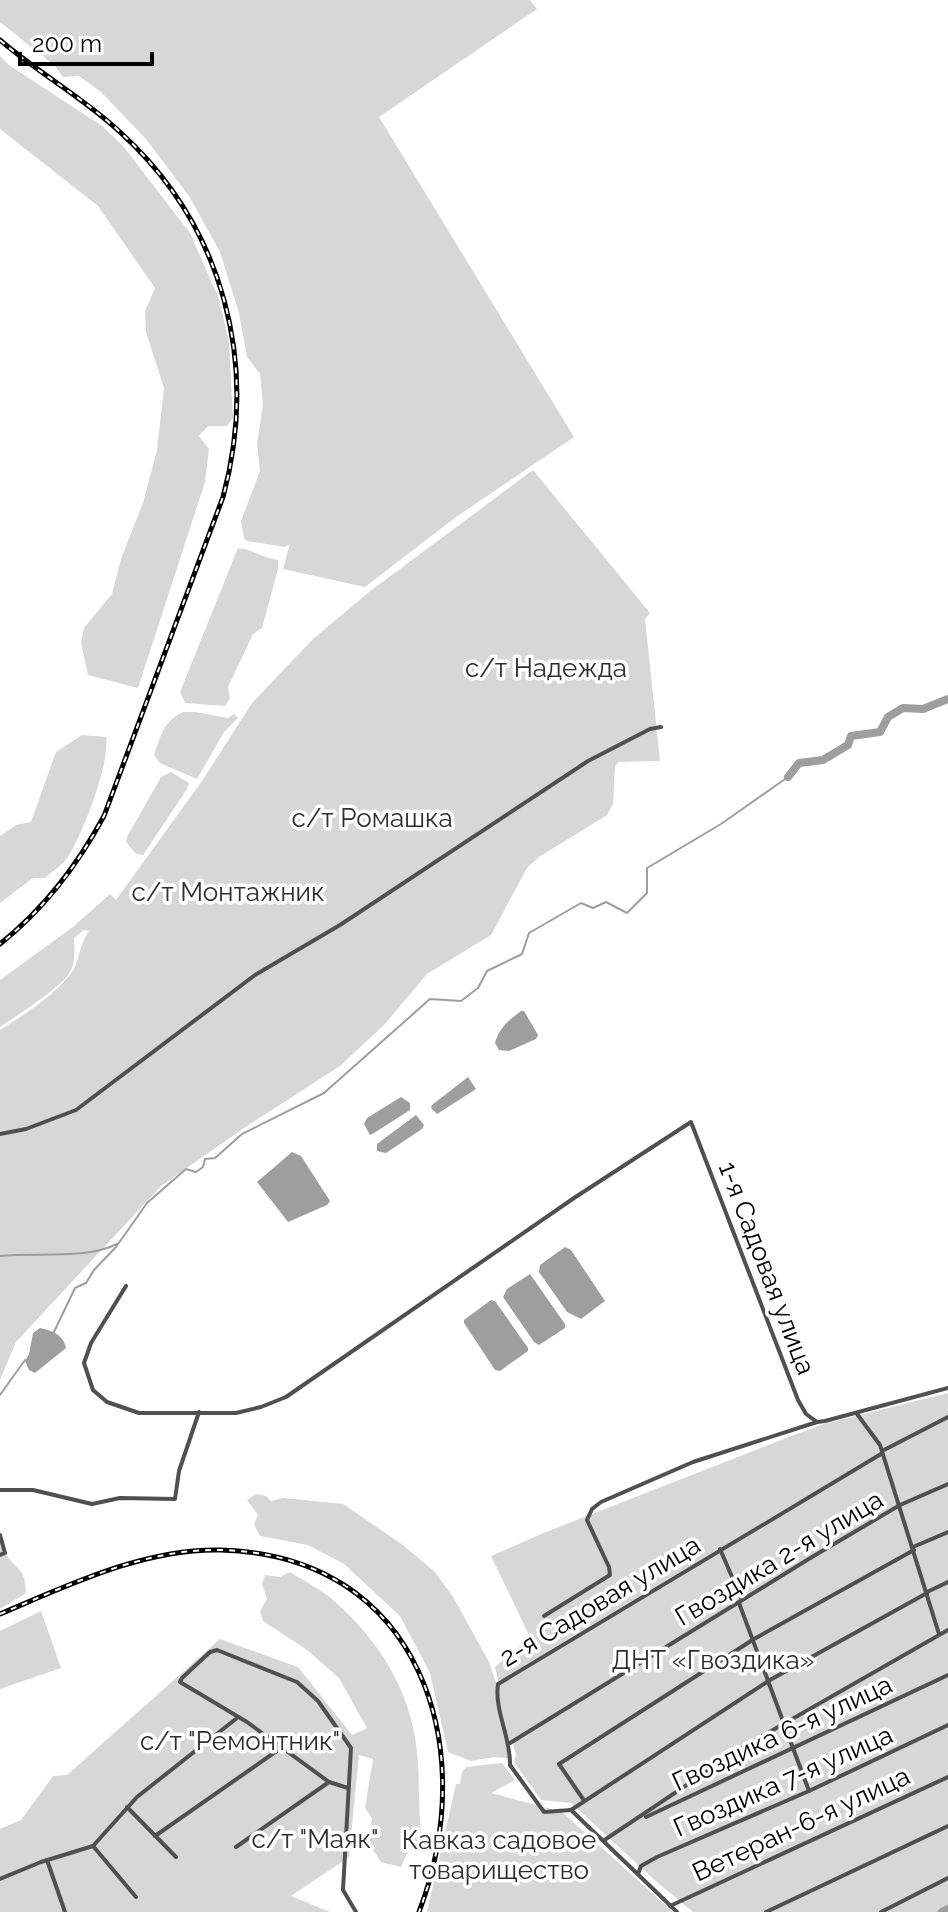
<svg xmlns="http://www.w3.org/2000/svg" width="948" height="1912" viewBox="0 0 948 1912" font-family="Raleway,sans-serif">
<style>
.green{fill:#d7d7d7}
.water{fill:#9e9e9e}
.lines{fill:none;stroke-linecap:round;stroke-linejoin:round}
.stream{stroke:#9e9e9e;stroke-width:2}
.river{stroke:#9e9e9e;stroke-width:8}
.minor{stroke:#505050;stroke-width:4}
.rail-casing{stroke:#000;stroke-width:5}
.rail{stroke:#fff;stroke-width:2;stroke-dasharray:6;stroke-linecap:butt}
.labels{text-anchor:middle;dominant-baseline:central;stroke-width:7;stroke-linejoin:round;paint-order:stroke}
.park-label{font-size:26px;fill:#2e2e2e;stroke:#fff}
.street-label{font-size:26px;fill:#000;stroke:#fff}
</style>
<rect width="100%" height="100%" fill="#fff"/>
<!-- green -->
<g class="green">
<polygon points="0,0 530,0 537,9 379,117 574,437 456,517 365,587 283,569 290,544 285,547 247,541 244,538 241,521 260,471 257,444 263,405 260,374 247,357 239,313 220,252 189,196 146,139 101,92 79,76 63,77 55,66 0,22"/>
<polygon points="0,56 9,65 102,126 123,146 190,233 219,299 229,342 233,418 227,426 208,426 199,436 209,449 205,482 138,688 88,675 81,643 84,628 112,594 121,559 143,503 157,450 164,388 146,332 145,311 155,288 98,206 0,129"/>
<path d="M 533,470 L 650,613 L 645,619 L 660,761 L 619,762 L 615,766 L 613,804 L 607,815 L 539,857 L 527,868 L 491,935 L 427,974 L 384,1025 L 340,1066 L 244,1128 L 161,1186 L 16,1342 L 0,1380 L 0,1030 C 23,1015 51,998 69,976 C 80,964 79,944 89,931 L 84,930 L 74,938 C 74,948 76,960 71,970 C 64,986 16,1016 0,1027 L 0,980 L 74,926 L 110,894 L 116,900 L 202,781 L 252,703 L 313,639 L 369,592 Z"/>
<path d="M 238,548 C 254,550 262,558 278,560 L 278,569 L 262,628 L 253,634 L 228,687 L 230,698 L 225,706 L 185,703 L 180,692 Z"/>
<path d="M 183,712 L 195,712 L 228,718 L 234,714 L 238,718 L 224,732 L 197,779 L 160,763 L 154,755 C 161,735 163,722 183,712 Z"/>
<path d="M 82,735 L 106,737 C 110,764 83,833 68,857 C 63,865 52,871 45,878 L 33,878 L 0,903 L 0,836 L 16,825 L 31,822 L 56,752 Z"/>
<polygon points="171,772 189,783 187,789 143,855 136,854 126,842 127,837 161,777"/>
<polygon points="948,1393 948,1912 693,1912 658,1883 571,1803 541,1800 514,1762 516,1755 512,1740 507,1743 508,1758 494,1757 471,1761 448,1752 430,1673 400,1616 344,1564 308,1545 260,1536 254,1524 258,1515 247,1500 256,1494 266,1496 271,1501 283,1498 343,1504 403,1545 435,1572 453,1597 489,1662 496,1683 499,1684 495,1667 530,1637 491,1556 546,1532 794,1435 824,1424"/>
<path d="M 0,1535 C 2,1540 3,1549 6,1554 C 17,1572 25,1566 26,1593 L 0,1609 Z"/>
<path d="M 290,1572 C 304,1581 320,1589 332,1599 C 378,1639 411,1690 417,1752 C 420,1779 418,1806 421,1832 L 426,1835 L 422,1850 L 409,1849 L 401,1867 L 381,1862 L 369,1844 L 372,1818 L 365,1808 L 373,1759 L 359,1755 L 349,1857 L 291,1896 L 330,1912 L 0,1912 L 0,1829 L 21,1820 L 53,1776 L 67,1775 L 220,1639 L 298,1667 L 352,1735 L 367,1728 L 339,1678 L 307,1650 L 263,1621 L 260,1611 L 267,1599 L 262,1584 L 265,1575 L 280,1577 Z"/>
<polygon points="41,1611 61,1668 0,1689 0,1631"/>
<polygon points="502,1763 515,1780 491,1793 562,1812 673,1912 427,1912 456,1784 460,1784 462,1772 466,1767"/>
</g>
<!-- water -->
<g class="water">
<path d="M 521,1011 L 524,1011 L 538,1035 L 536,1039 L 509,1051 L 499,1050 L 495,1043 C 499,1028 509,1020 521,1011 Z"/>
<polygon points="468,1077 476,1089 437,1114 431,1108 432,1105"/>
<polygon points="401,1097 410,1103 410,1110 374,1133 370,1135 364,1124 367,1118"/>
<polygon points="416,1115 424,1125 422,1129 386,1153 377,1151 377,1144"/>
<polygon points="292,1152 301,1156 330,1201 327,1205 288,1222 257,1182"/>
<polygon points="565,1247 571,1250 605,1301 581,1319 567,1312 539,1272 540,1265"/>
<polygon points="530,1274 565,1324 565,1328 539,1345 534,1342 503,1297 507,1289"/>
<polygon points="491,1300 495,1301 528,1348 528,1351 500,1371 495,1370 464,1323 464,1320"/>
<path d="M 40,1328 C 51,1330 64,1335 66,1348 L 35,1373 L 29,1370 L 25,1361 L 29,1354 L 33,1333 Z"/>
</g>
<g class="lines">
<!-- stream -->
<g class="stream">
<path d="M 0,1256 C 37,1252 85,1260 117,1244"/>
<polyline points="53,1334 75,1288 86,1283 94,1270 116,1247 147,1203 186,1169 196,1172 203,1167 205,1159 215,1158 242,1134 324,1093 430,999 461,1001 478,988 487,971 522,954 529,933 581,903 593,908 606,902 627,913 647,893 647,868 721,824 788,777"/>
<polyline points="0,1395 25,1360"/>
</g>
<!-- river -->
<g class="river">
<polyline points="788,777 799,763 823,760 848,745 851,736 880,732 888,717 903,708 923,709 948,699"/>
<polyline points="942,1912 948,1909"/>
</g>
<!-- minor -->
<g class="minor">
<polyline points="0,1134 26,1129 76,1110 255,975 340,925 588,761 650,729 661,727"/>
<polyline points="126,1286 91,1343 84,1363 93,1390 107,1402 139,1413 236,1413 261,1407 286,1397 574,1198 691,1122 798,1400 806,1414 817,1422 825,1421 948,1388"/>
<polyline points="857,1414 880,1445 939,1634"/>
<polyline points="882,1451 948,1417"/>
<polyline points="0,1490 33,1490 92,1504 120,1498 175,1499 179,1471 199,1412"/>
<polyline points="0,1535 5,1553 0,1555"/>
<polyline points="913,1547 948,1532"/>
<polyline points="720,1549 742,1600"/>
<polyline points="927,1592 948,1582"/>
<polyline points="739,1603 809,1791"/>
<polyline points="544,1616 610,1575 609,1567 587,1520 592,1509 601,1502 693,1462 817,1422"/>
<polyline points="510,1743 812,1557 900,1505 948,1484"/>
<polyline points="348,1788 329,1782 247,1722 180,1682 182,1678 210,1652 217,1650 297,1682 318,1701 351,1748 343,1890 356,1912"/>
<polyline points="583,1799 559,1764 754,1639 914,1550"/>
<polyline points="127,1807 176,1857"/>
<path d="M 571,1810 L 544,1812 L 510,1765 C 511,1738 494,1710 498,1684 L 881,1454"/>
<polyline points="571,1810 770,1680 927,1593"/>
<polyline points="571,1810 677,1912"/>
<polyline points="646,1817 948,1675"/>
<polyline points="155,1836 281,1748"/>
<polyline points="603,1841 745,1746 948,1630"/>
<polyline points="93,1846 136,1897"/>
<polyline points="236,1847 329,1782"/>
<polyline points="47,1860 65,1912"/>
<polyline points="638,1874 641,1866 657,1857 809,1791 948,1725"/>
<polyline points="0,1879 41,1862 93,1846 137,1797 237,1718"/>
<polyline points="670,1906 948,1777"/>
<polyline points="766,1912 948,1826"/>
<polyline points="881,1912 948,1878"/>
</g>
<!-- rail casing -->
<g class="rail-casing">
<g id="rail">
<path d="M 0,40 C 38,73 84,98 121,133 C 224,227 259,364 223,497 L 104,816 C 77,866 45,908 0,944"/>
<path d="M 0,1614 C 69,1585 145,1548 221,1550 C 420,1555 482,1747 419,1912"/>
</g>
</g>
<!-- rail -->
<use href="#rail" class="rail"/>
</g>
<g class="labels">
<!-- park labels -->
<g class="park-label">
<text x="546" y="668">с/т Надежда</text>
<text x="372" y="818">с/т Ромашка</text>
<text x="228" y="892">с/т Монтажник</text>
<text x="713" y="1660">ДНТ «Гвоздика»</text>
<text x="240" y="1741">с/т "Ремонтник"</text>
<text x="315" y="1839">с/т "Маяк"</text>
<text x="499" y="1840">Кавказ садовое<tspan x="499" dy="30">товарищество</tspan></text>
</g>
<!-- street labels -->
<g class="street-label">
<text transform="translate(767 1268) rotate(69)">1-я Садовая улица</text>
<text transform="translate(779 1558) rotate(-31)">Гвоздика 2-я улица</text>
<text transform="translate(600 1601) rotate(-31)">2-я Садовая улица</text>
<text transform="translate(782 1733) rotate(-25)">Гвоздика 6-я улица</text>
<text transform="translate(783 1781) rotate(-24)">Гвоздика 7-я улица</text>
<text transform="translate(801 1824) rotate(-25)">Ветеран-6-я улица</text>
</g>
</g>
<!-- scale -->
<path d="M20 52v12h132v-12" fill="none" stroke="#000000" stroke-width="4"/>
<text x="32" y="52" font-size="24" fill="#000000" stroke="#ffffff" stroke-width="6" paint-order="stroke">200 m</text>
</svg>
